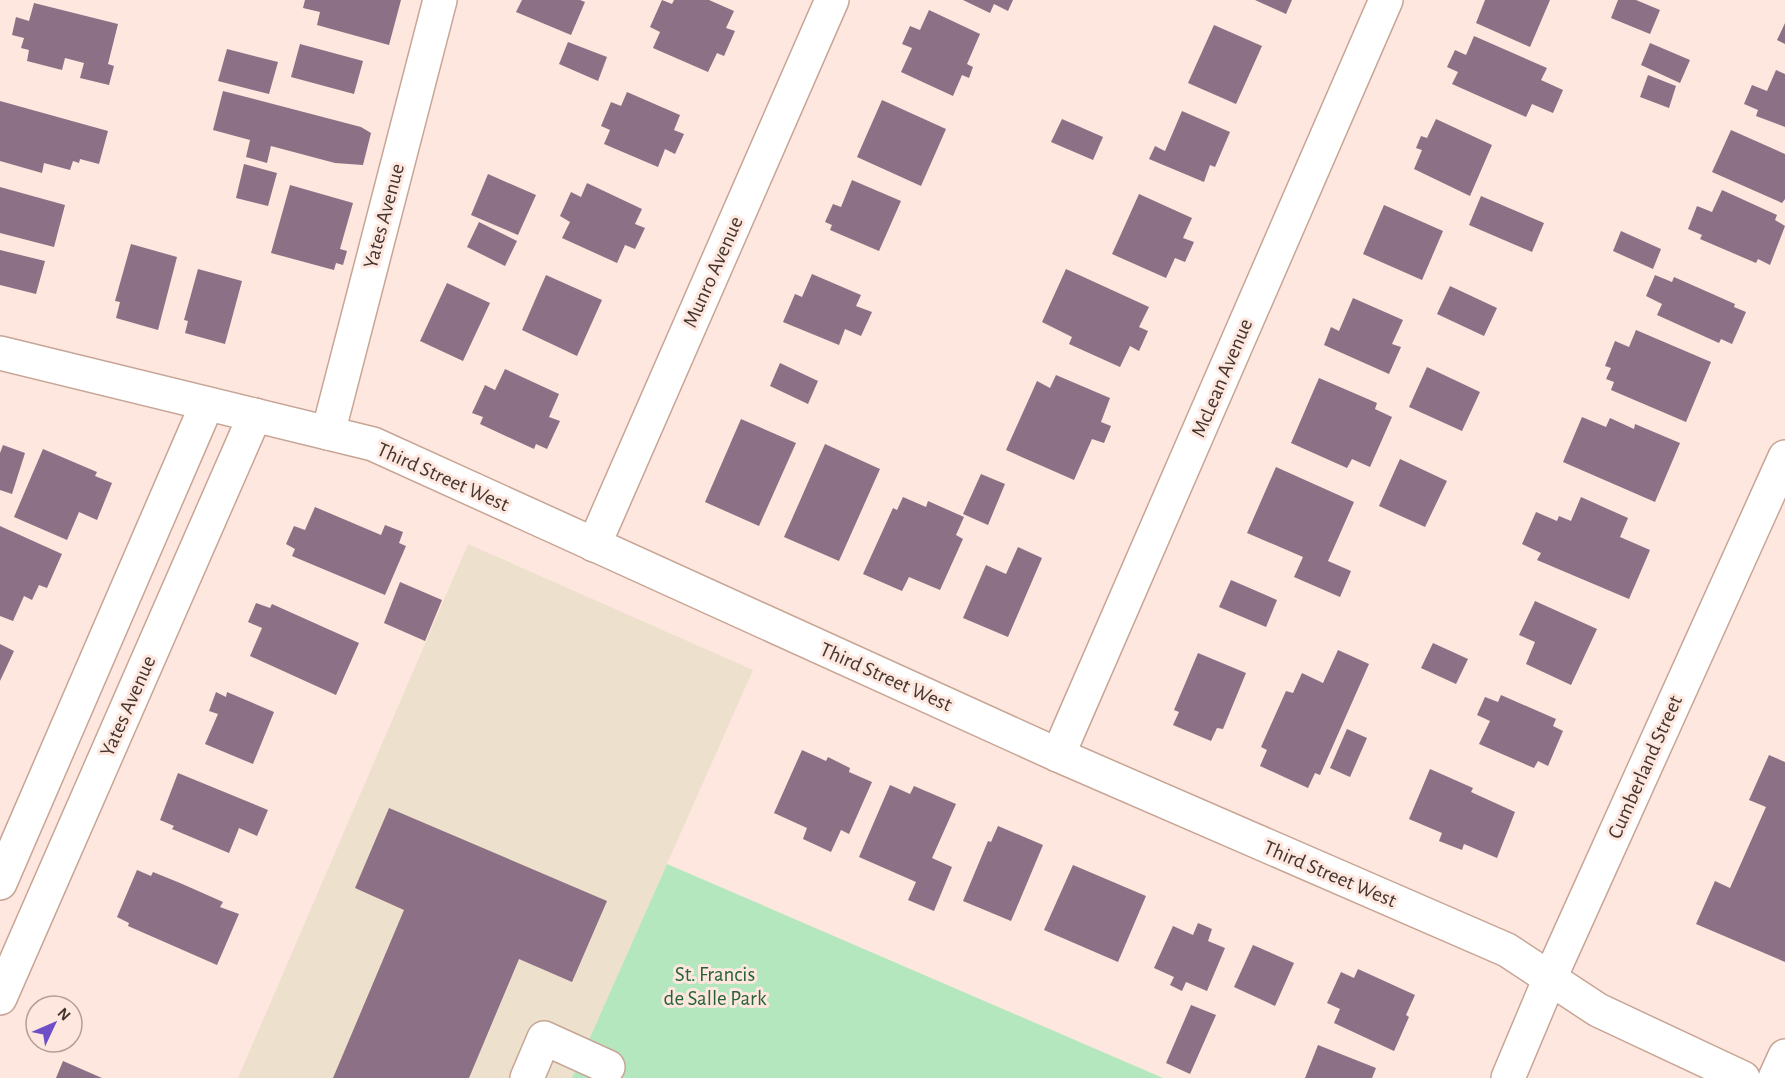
<svg xmlns="http://www.w3.org/2000/svg" width="1785" height="1078" viewBox="0 0 1785 1078" font-family="'Alegreya Sans',sans-serif">
<style>
.commercial{fill:#ede1cd}
.green{fill:#b5e7bf}
.building{fill:#8c7085}
.lines{fill:none;stroke-linecap:round;stroke-linejoin:round}
.minor-casing{stroke:#c7a595;stroke-width:36}
.minor{stroke:#fff;stroke-width:33}
.labels{text-anchor:middle;dominant-baseline:central;stroke-width:6;stroke-linejoin:round;paint-order:stroke}
.street-label{font-size:21px;fill:#43342e;stroke:#fee7de}
.park-label{font-size:21px;fill:#276339;stroke:#fee7de}
</style>
<rect width="100%" height="100%" fill="#fee7de"/>
<!-- commercial -->
<polygon class="commercial" points="468,544 753,670 572,1078 238,1078"/>
<!-- green -->
<polygon class="green" points="667,864 1163,1078 572,1078"/>
<!-- building -->
<g class="building">
<polygon points="305,0 401,0 389,45 317,25 320,12 303,8"/>
<polygon points="522,0 580,0 585,2 571,35 516,12"/>
<polygon points="662,0 672,4 674,0 709,0 734,11 726,28 735,31 724,56 717,53 708,72 653,48 660,32 650,27"/>
<polygon points="963,0 1013,0 1008,11 994,4 990,13"/>
<polygon points="1255,0 1292,0 1286,14"/>
<polygon points="1485,0 1550,0 1530,47 1476,23"/>
<polygon points="1618,0 1636,0 1660,10 1650,34 1611,18"/>
<polygon points="34,3 118,24 108,64 114,66 109,85 80,78 84,63 65,58 62,70 27,61 29,50 21,48 24,38 12,35 16,17 29,21"/>
<polygon points="929,10 980,34 967,64 973,67 969,78 962,75 953,96 901,72 912,48 902,44 910,26 920,30"/>
<polygon points="1785,23 1785,44 1777,40"/>
<polygon points="1214,25 1262,46 1236,104 1188,83"/>
<polygon points="1474,36 1547,68 1541,80 1563,90 1553,113 1532,104 1526,117 1452,84 1458,72 1447,67 1455,50 1466,55"/>
<polygon points="568,42 607,57 598,81 559,64"/>
<polygon points="1650,43 1690,60 1680,83 1641,65"/>
<polygon points="300,44 363,61 354,94 291,77"/>
<polygon points="227,49 278,62 269,94 218,81"/>
<polygon points="1776,70 1785,74 1785,127 1756,116 1758,110 1744,104 1752,85 1767,91"/>
<polygon points="1648,75 1676,86 1669,108 1640,97"/>
<polygon points="223,91 361,127 371,133 363,165 335,163 271,146 267,163 246,157 250,140 213,130"/>
<polygon points="627,92 680,115 674,130 684,134 675,154 665,149 658,167 604,144 610,130 601,126 611,102 621,106"/>
<polygon points="882,100 946,129 921,186 857,157"/>
<polygon points="0,101 108,131 99,164 80,159 79,163 73,161 70,170 44,163 42,173 0,161"/>
<polygon points="1182,111 1230,132 1215,167 1210,165 1204,182 1149,159 1155,146 1165,151"/>
<polygon points="1062,119 1103,137 1093,160 1051,142"/>
<polygon points="1436,119 1492,145 1470,196 1414,169 1422,150 1416,148 1421,136 1427,138"/>
<polygon points="1731,130 1785,154 1785,199 1782,203 1712,172"/>
<polygon points="244,164 277,173 268,206 236,198"/>
<polygon points="488,174 536,195 518,235 471,215"/>
<polygon points="852,180 901,201 879,251 830,230 832,225 825,222 833,204 841,207"/>
<polygon points="587,183 642,209 635,224 645,228 635,249 625,245 617,263 562,238 570,222 560,216 571,192 581,197"/>
<polygon points="290,185 353,203 340,249 347,251 343,265 336,263 334,270 271,253"/>
<polygon points="0,187 65,205 54,247 0,233"/>
<polygon points="1722,190 1777,215 1775,220 1785,226 1770,265 1758,259 1756,263 1700,239 1702,235 1688,229 1697,206 1712,212"/>
<polygon points="1139,194 1192,218 1183,238 1194,242 1185,262 1175,258 1166,278 1112,254"/>
<polygon points="1481,196 1544,223 1532,252 1469,225"/>
<polygon points="1384,205 1443,231 1422,280 1363,254"/>
<polygon points="479,222 517,241 505,266 467,247"/>
<polygon points="1621,231 1661,249 1653,269 1613,251"/>
<polygon points="131,244 177,257 158,330 116,318 120,302 115,301"/>
<polygon points="0,250 45,261 36,294 0,285"/>
<polygon points="198,269 242,281 225,344 185,333 188,321 184,320"/>
<polygon points="1066,269 1149,307 1139,327 1148,331 1139,351 1130,346 1120,367 1069,344 1072,337 1042,322"/>
<polygon points="812,274 861,295 856,306 872,312 861,336 845,329 839,345 783,322 795,294 802,297"/>
<polygon points="546,275 602,300 577,356 522,330"/>
<polygon points="1655,275 1672,282 1674,277 1735,304 1734,307 1746,312 1732,344 1721,339 1719,343 1657,315 1662,304 1646,296"/>
<polygon points="447,283 490,303 463,361 420,341"/>
<polygon points="1450,286 1497,308 1484,336 1437,314"/>
<polygon points="1353,298 1403,320 1392,344 1401,347 1389,374 1324,345 1331,327 1339,331"/>
<polygon points="1636,330 1711,362 1686,422 1611,390 1614,382 1606,379 1611,368 1605,366 1615,341 1629,347"/>
<polygon points="780,363 818,381 808,404 770,386"/>
<polygon points="1427,367 1480,392 1462,431 1409,407"/>
<polygon points="505,369 559,394 549,417 560,421 547,449 536,444 534,449 480,424 483,417 472,413 485,385 495,390"/>
<polygon points="1056,375 1110,398 1101,422 1111,426 1104,443 1092,439 1074,480 1006,450 1037,381 1050,388"/>
<polygon points="1319,378 1377,403 1375,409 1392,417 1370,467 1352,459 1347,468 1291,443"/>
<polygon points="1582,417 1606,427 1610,418 1634,429 1635,424 1680,443 1655,502 1563,462"/>
<polygon points="741,419 796,443 759,526 705,502"/>
<polygon points="825,444 880,469 839,561 784,537"/>
<polygon points="3,445 25,453 12,494 0,490 0,453"/>
<polygon points="43,449 97,472 95,476 112,483 97,520 79,512 67,540 14,517"/>
<polygon points="1400,459 1447,481 1425,527 1379,506"/>
<polygon points="1276,467 1354,502 1328,561 1351,571 1340,597 1294,577 1303,557 1247,533"/>
<polygon points="981,474 1005,484 988,525 963,514"/>
<polygon points="903,497 926,507 928,501 964,517 956,535 963,539 940,590 909,577 902,591 863,574 893,508 897,510"/>
<polygon points="1581,497 1628,518 1620,537 1650,550 1629,599 1537,560 1541,553 1522,544 1536,512 1557,521 1559,516 1571,521"/>
<polygon points="315,507 381,535 385,525 403,532 399,543 406,546 385,595 292,556 295,549 286,544 294,526 305,530"/>
<polygon points="0,526 62,554 47,588 39,585 32,600 24,596 13,621 0,616"/>
<polygon points="1018,547 1042,558 1008,637 963,618 986,565 1006,574"/>
<polygon points="1231,580 1277,600 1266,627 1219,607"/>
<polygon points="400,582 442,600 425,641 384,623"/>
<polygon points="1535,601 1597,629 1571,685 1526,664 1535,642 1519,635"/>
<polygon points="256,603 270,608 272,604 359,643 336,695 250,656 262,628 248,622"/>
<polygon points="1433,643 1468,659 1456,684 1421,668"/>
<polygon points="0,644 14,651 0,681"/>
<polygon points="1338,650 1369,664 1320,775 1315,773 1308,788 1260,766 1267,750 1261,747 1286,691 1293,693 1302,673 1323,683"/>
<polygon points="1198,653 1246,673 1223,729 1217,728 1211,741 1173,725 1179,712 1174,710"/>
<polygon points="216,692 226,697 227,692 274,712 253,764 205,744 218,714 209,711"/>
<polygon points="1501,695 1556,719 1553,726 1563,731 1548,766 1538,761 1534,768 1479,744 1490,721 1477,715 1485,697 1498,702"/>
<polygon points="1347,729 1367,738 1350,777 1330,768"/>
<polygon points="802,750 826,761 828,757 850,768 849,772 872,782 849,834 841,830 831,852 803,839 807,828 774,813"/>
<polygon points="1769,755 1785,762 1785,962 1696,924 1715,881 1730,888 1766,807 1749,800"/>
<polygon points="1430,769 1473,788 1471,792 1515,812 1497,858 1464,844 1462,850 1439,841 1442,833 1409,819"/>
<polygon points="178,773 268,810 257,836 239,828 229,853 172,829 174,826 160,820"/>
<polygon points="890,785 910,794 914,786 956,804 932,858 952,867 934,911 908,900 916,882 859,857"/>
<polygon points="389,808 607,901 572,982 519,959 469,1078 333,1078 404,910 355,888"/>
<polygon points="998,826 1043,845 1011,921 963,901 988,841 991,842"/>
<polygon points="1073,865 1146,896 1118,962 1044,930"/>
<polygon points="137,870 151,876 153,872 180,883 223,902 220,907 239,914 217,965 128,926 129,923 117,917"/>
<polygon points="1198,923 1212,929 1208,941 1225,948 1207,991 1186,982 1182,991 1170,985 1174,977 1154,968 1173,926 1193,935"/>
<polygon points="1253,945 1294,963 1275,1006 1234,987"/>
<polygon points="1358,969 1415,995 1406,1015 1409,1017 1394,1051 1334,1023 1340,1009 1327,1003 1341,972 1354,978"/>
<polygon points="1191,1005 1216,1015 1190,1074 1166,1063"/>
<polygon points="1318,1045 1376,1068 1372,1078 1305,1078"/>
<polygon points="63,1061 102,1078 56,1078"/>
</g>
<g class="lines">
<!-- minor casing -->
<g class="minor-casing">
<g id="minor">
<polyline points="0,353 373,444 1058,755 1507,950 1598,1010 1743,1078"/>
<polyline points="328,433 440,0"/>
<polyline points="594,545 832,0"/>
<polyline points="1058,755 1386,0"/>
<polyline points="0,883 207,404"/>
<polyline points="0,998 255,415"/>
<polyline points="527,1078 544,1038 608,1067"/>
<polyline points="1508,1078 1550,978 1785,457"/>
<polyline points="1775,1078 1785,1056"/>
</g>
</g>
<!-- minor -->
<use href="#minor" class="minor"/>
</g>
<g class="labels">
<!-- street labels -->
<g class="street-label">
<text transform="translate(384 216) rotate(-75)">Yates Avenue</text>
<text transform="translate(713 272) rotate(-66)">Munro Avenue</text>
<text transform="translate(1222 378) rotate(-67)">McLean Avenue</text>
<text transform="translate(443 477) rotate(24)">Third Street West</text>
<text transform="translate(886 677) rotate(24)">Third Street West</text>
<text transform="translate(128 706) rotate(-66)">Yates Avenue</text>
<text transform="translate(1645 767) rotate(-66)">Cumberland Street</text>
<text transform="translate(1330 874) rotate(23)">Third Street West</text>
</g>
<!-- park labels -->
<g class="park-label">
<text x="715" y="974">St. Francis<tspan x="715" dy="24">de Salle Park</tspan></text>
</g>
</g>
<!-- north arrow -->
<g transform="translate(54 1024) rotate(46)"><circle r="28" fill="#fee7de" stroke="#b39f98" stroke-width="1.5"/>
<path d="M0-4.5L10 22L0 15L-10 22Z" fill="#6e4fc8"/>
<text y="-9" font-size="16" font-weight="bold" text-anchor="middle" fill="#43342e">N</text>
</g>
</svg>
